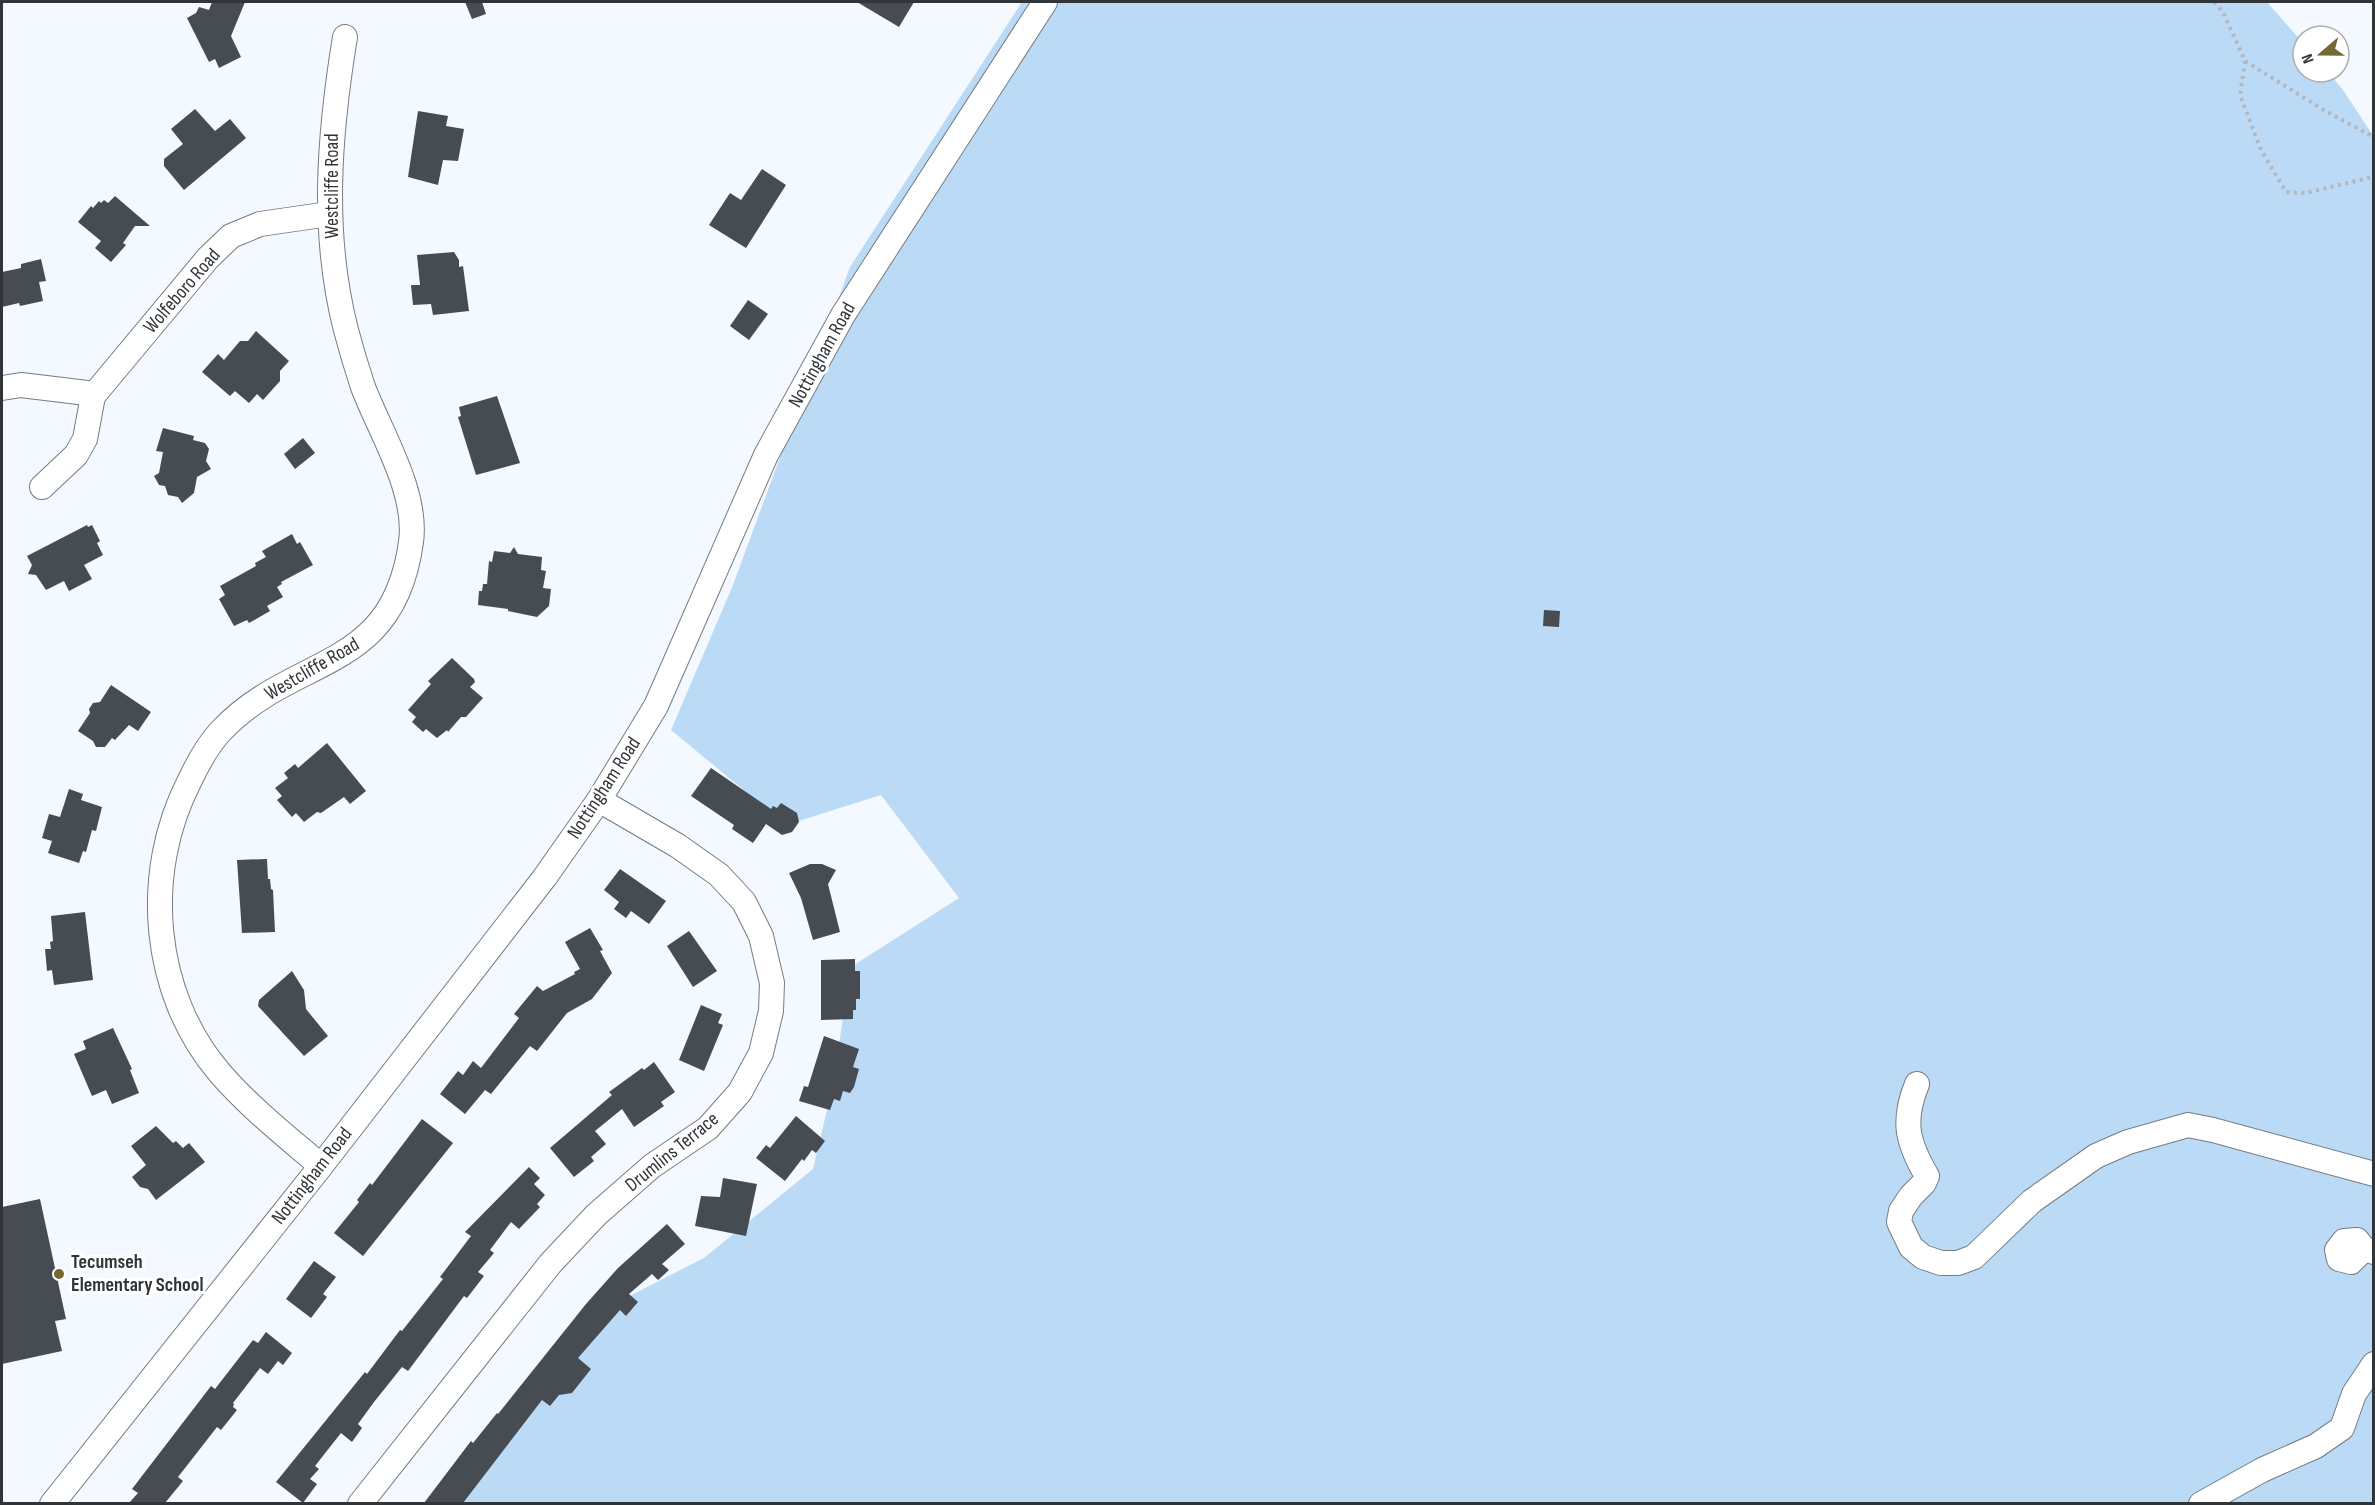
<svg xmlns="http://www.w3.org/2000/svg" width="2375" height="1505" viewBox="0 0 2375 1505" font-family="'Sofia Sans Condensed',sans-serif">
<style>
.green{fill:#bbdaf6}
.building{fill:#464c52}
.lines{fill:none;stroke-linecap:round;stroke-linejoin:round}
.minor-casing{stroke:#757c82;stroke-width:26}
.path{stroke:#b2b7bc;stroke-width:4;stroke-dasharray:3 4.5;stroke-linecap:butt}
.minor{stroke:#fff;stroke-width:24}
.poi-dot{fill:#756835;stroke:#fff;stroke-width:2}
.labels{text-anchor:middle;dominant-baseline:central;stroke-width:6;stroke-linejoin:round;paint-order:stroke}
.street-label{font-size:20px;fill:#323538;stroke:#fff}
.poi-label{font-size:20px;font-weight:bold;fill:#323538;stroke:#fff;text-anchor:start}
</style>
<rect width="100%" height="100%" fill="#f3f9fe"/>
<!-- green -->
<polygon class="green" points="1022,2 2267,2 2303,43 2303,72 2328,72 2343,90 2374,137 2373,1503 436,1504 610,1306 704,1258 813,1169 832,1089 851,967 959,898 881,795 786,825 671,730 733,585 850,267"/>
<!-- building -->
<g class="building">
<polygon points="212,2 245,2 231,36 241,57 219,68 215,59 209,62 187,18 196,13 199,7 209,10"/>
<polygon points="465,2 482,2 486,14 472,19"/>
<polygon points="857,2 914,2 899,27"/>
<polygon points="195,109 215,131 230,119 246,138 184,190 164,166 164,159 183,144 171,129"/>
<polygon points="418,111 448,116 446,126 464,129 458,161 443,160 438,185 408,177"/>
<polygon points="762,169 786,185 746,248 709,225 730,193 741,200"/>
<polygon points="115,196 150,226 135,226 123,243 126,245 111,262 95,248 101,241 78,222 91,206 93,208 99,201 101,203 104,200 108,203"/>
<polygon points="454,252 459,260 459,267 463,266 469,311 433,315 431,304 413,305 411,285 420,285 417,255"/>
<polygon points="41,259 46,281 39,282 43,301 20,306 19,303 2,307 2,272 21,268 21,264"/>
<polygon points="748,300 768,314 749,340 730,326"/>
<polygon points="256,331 289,361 280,371 280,381 263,400 257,394 249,403 235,391 230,396 202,372 218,354 224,360 240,341 248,341"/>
<polygon points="497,396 520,463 476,475 458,417 461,416 459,407"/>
<polygon points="163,428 194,436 193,440 205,443 209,449 206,461 211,469 197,477 194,493 182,503 178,497 168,495 165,486 159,485 154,476 159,473 163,452 156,451"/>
<polygon points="303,438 315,453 295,469 284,454"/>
<polygon points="87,525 88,527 92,525 100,541 97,543 103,555 84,565 92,579 69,591 64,581 46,590 36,575 28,574 32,565 27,556"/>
<polygon points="292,534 297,544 300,542 313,565 281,582 282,584 277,587 283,597 267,606 270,611 249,623 247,620 234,626 219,599 225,595 220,586 256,566 255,563 266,557 262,551"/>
<polygon points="514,547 518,554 542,557 541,570 546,571 543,588 551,589 549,606 537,617 508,611 508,609 478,605 479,591 482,591 483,584 487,584 489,561 492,562 494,551 510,553"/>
<polygon points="1544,610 1560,611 1559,627 1543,626"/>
<polygon points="452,658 474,679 475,682 470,687 483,698 466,717 461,717 448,732 447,730 437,738 426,729 423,732 412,722 416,717 408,710 431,684 428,681"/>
<polygon points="111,685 151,712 138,731 129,725 115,740 112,738 105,747 96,747 93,741 78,731 90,713 89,709 93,703 100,702"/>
<polygon points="327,743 366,791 350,804 344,797 321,813 317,812 304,822 296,813 292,817 277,800 282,796 275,788 288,778 284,773 295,764 298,768"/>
<polygon points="711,768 771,809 773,806 777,808 781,803 797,813 799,822 792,832 782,835 766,824 753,843 732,829 734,825 691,796"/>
<polygon points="69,789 83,794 81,800 102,807 96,831 92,830 86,852 83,851 79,863 48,853 52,841 42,838 49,814 60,817"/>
<polygon points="267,859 268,879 270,879 271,889 273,890 275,932 242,933 237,860"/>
<polygon points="810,864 822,864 836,870 828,884 840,932 813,940 801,898 789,873"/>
<polygon points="620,869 666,901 649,924 631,911 626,918 614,909 619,902 604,890"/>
<polygon points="85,912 93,980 54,985 52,970 47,971 45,949 51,949 50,942 53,941 51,916"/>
<polygon points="590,928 603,950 600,951 612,973 592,999 567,1013 537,1051 530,1046 491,1094 485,1090 465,1114 440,1094 458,1071 463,1075 473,1061 481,1068 519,1018 514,1014 537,986 543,991 575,974 574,972 580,969 565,942"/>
<polygon points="689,931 717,971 693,987 667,946"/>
<polygon points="855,959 855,971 860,971 860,999 856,999 856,1010 853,1010 853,1019 821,1020 821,960"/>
<polygon points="292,971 304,990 306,1009 328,1036 304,1056 258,1006 259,1000"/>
<polygon points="701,1005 722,1014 718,1023 723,1025 704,1071 679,1060"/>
<polygon points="113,1028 132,1069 130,1070 139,1093 112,1104 106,1090 92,1096 74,1054 86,1049 83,1041"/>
<polygon points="824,1036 859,1049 853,1067 859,1069 854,1087 850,1093 843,1091 840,1101 834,1099 830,1110 799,1101 804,1086 808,1087"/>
<polygon points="654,1062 675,1092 661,1102 664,1106 634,1127 622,1109 595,1131 606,1144 591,1157 594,1161 574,1177 550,1148 612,1095 609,1092 642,1068 644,1070"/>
<polygon points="796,1116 825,1141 816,1153 812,1150 804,1161 802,1159 785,1181 756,1158 766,1145 770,1148"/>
<polygon points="422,1119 453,1143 363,1256 334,1233 359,1202 357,1200 370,1183 372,1185"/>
<polygon points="156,1126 173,1143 176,1141 183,1148 189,1143 205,1162 156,1200 148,1189 140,1187 132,1177 146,1165 131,1146"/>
<polygon points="529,1167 540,1178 534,1184 545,1195 537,1204 540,1207 519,1229 511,1222 490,1250 494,1253 478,1272 484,1276 467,1298 464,1296 408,1371 402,1367 374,1402 358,1424 362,1428 352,1442 341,1433 315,1466 319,1469 310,1479 317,1484 303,1503 276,1482 365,1372 367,1374 400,1330 402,1331 443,1279 440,1277 471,1236 465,1232"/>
<polygon points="723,1178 757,1184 746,1236 695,1226 701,1196 720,1197"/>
<polygon points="40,1199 66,1319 55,1321 62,1351 2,1364 2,1207"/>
<polygon points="667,1224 685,1244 662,1264 669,1270 658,1280 652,1274 629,1294 638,1302 626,1316 620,1310 578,1358 591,1369 572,1393 559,1395 550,1406 542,1400 463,1503 424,1503 471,1441 473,1443 497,1413 498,1414 586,1304 618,1268"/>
<polygon points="314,1261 336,1277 323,1294 327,1297 311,1318 286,1299"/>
<polygon points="266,1332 292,1353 283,1365 278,1361 268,1374 260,1368 233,1403 234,1404 233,1407 237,1410 221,1430 217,1427 178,1477 183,1481 165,1503 129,1503 138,1493 132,1489 211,1386 215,1389 253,1340 258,1343"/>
</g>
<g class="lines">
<!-- minor casing -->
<g class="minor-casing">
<g id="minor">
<polyline points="2,388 21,385 87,393 93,396 85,439 76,455 42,487"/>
<polyline points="93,396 208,258 231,236 260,224 329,214"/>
<path d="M 1917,1084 C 1902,1121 1907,1142 1927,1176 L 1924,1183 L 1911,1196 L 1901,1211 L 1899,1222 L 1911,1247 L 1923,1257 L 1941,1263 L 1958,1263 L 1974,1257 L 2032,1201 L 2096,1156 L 2128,1142 L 2188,1125 L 2213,1130 L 2374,1174"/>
<path d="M 321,1166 C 286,1136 249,1107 219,1072 C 152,993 142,874 189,782 C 197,765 207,746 220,732 C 293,653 393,675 411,542 C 418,492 381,434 363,387 C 357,369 351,349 346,330 C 321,233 329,135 345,37"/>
<polyline points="2364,1249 2351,1262 2339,1259 2337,1250 2344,1241 2357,1240 2364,1249 2374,1252"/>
<polyline points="52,1504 321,1166 545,877 599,800 656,706 766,455 843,315 1045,2"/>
<polyline points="360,1504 550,1264 596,1215 652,1166 708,1128 740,1092 761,1053 771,1011 772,983 761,936 744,902 719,875 678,846 599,800"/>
<polyline points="2201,1504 2262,1470 2316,1446 2342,1428 2354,1394 2374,1364"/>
</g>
</g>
<!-- path -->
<g class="path">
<polyline points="2214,2 2223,12 2245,61 2327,112 2374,137"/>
<polyline points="2245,61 2240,95 2261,150 2286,192 2306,193 2368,178 2374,174"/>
</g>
<!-- minor -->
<use href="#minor" class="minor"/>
</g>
<!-- markers -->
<circle class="poi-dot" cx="59" cy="1274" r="6"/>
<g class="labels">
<!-- street labels -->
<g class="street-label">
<text transform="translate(332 186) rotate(-90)">Westcliffe Road</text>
<text transform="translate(182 291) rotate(-49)">Wolfeboro Road</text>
<text transform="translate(822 355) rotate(-61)">Nottingham Road</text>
<text transform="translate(312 669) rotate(-30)">Westcliffe Road</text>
<text transform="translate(604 788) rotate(-57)">Nottingham Road</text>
<text transform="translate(672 1152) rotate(-39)">Drumlins Terrace</text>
<text transform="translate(312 1176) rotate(-52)">Nottingham Road</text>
</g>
<!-- poi labels -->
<g class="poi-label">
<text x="71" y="1262">Tecumseh<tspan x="71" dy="23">Elementary School</tspan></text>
</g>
</g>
<!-- border -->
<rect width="2375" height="1505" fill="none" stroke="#323538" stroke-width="6"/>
<!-- north arrow -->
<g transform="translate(2321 54) rotate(250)"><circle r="28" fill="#ffffff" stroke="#adaeaf" stroke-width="1.5"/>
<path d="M0-4.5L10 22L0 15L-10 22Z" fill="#756835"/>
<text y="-9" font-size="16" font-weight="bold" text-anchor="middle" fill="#323538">N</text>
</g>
</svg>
